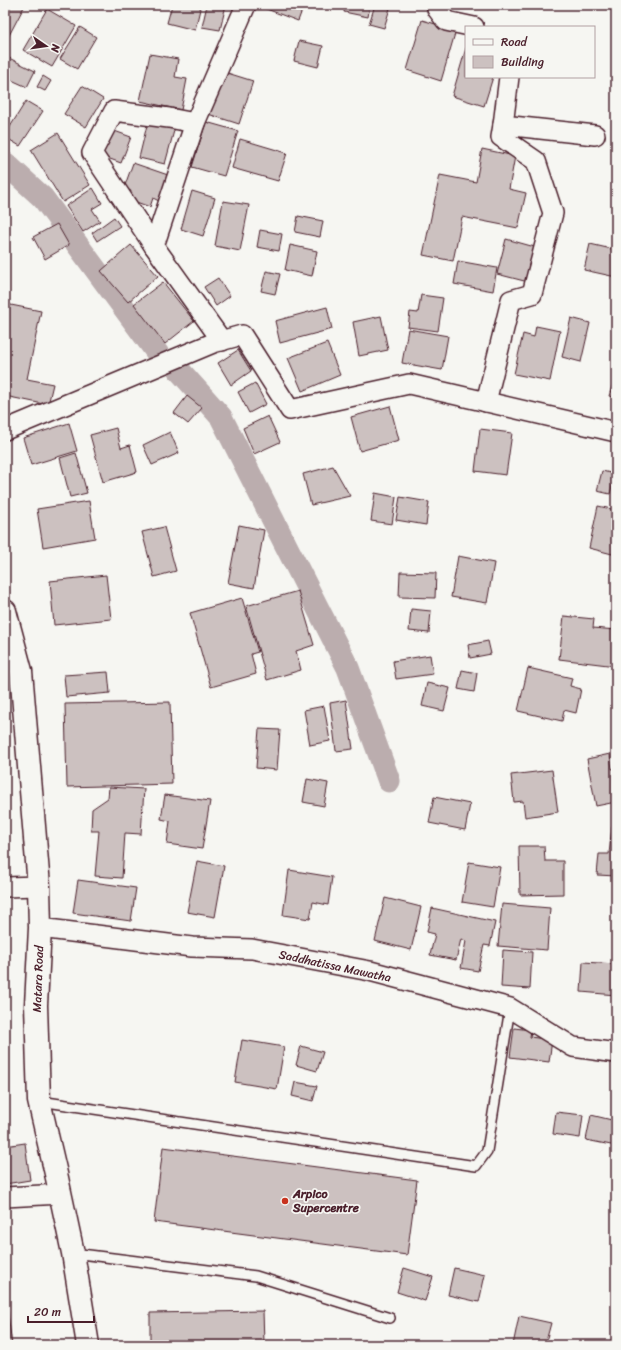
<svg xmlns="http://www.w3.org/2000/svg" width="621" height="1350" viewBox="0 0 621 1350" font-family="Sriracha,sans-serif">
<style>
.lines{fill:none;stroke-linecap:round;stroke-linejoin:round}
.canal{stroke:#bbadae;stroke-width:23}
.building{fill:#ccc1c0;stroke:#4a1f2b}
.service-casing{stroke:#4a1f2b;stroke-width:12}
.minor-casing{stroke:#4a1f2b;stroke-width:22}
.trunk-casing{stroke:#4a1f2b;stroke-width:25}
.service{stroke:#f6f6f2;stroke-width:9}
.minor{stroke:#f6f6f2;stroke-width:19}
.trunk{stroke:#f6f6f2;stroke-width:22}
.poi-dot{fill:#c8321e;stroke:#f6f6f2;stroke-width:1.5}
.labels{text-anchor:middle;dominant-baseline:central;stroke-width:3.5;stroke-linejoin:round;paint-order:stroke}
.street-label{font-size:12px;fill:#4a1f2b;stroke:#f6f6f2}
.poi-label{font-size:12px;font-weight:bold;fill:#4a1f2b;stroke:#f6f6f2;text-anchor:start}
</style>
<rect width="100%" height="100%" fill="#f6f6f2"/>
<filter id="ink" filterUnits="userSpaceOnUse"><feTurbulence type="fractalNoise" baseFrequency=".025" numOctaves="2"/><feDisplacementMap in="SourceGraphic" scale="8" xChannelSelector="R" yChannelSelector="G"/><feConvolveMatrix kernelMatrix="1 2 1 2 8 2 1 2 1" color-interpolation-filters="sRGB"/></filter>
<g filter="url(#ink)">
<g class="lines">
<!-- canal -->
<g class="canal">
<polyline points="5,163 43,198 158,354"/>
<polyline points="178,369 221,417 348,668 389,781"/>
</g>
</g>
<!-- building -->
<g class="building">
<polygon points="5,5 25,5 5,43"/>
<polygon points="172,5 201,5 195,30 167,23"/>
<polygon points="207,5 226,5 220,30 202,27"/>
<polygon points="256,5 304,5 298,21"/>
<polygon points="345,5 370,5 368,17 344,12"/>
<polygon points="375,5 391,5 384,28 369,24"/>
<polygon points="47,9 76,26 52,67 23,50"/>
<polygon points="422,20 456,30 441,81 407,70"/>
<polygon points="80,27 96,37 77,69 60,59"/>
<polygon points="299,41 323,46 318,67 294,61"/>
<polygon points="466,48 466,77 493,77 484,106 452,96"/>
<polygon points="150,54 178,59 175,77 187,79 181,110 140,101"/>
<polygon points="5,56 35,71 27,87 5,77"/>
<polygon points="221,71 253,81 239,124 208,114"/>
<polygon points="43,76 51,81 45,91 37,87"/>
<polygon points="82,86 103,99 86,127 64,114"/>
<polygon points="26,101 43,111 20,146 5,137 5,135"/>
<polygon points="148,121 175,127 165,164 139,158"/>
<polygon points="206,122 238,131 224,176 192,167"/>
<polygon points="109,129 131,137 121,163 99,155"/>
<polygon points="58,133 90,185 63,202 31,150"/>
<polygon points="240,139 287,153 278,181 232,168"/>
<polygon points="482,149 515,156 509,189 526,193 518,228 462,217 453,261 423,255 440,175 476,182"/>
<polygon points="133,163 168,175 159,201 153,198 150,207 128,199 131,191 124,188"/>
<polygon points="93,188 102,203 92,209 100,221 83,232 66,206"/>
<polygon points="192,191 215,198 203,236 181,229"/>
<polygon points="223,201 249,205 240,251 215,246"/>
<polygon points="298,216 323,221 320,237 295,232"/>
<polygon points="114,217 120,226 97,241 92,233"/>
<polygon points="57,224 69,245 45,259 33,237"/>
<polygon points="260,230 282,234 279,251 257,247"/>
<polygon points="506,239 542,249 532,283 497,274"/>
<polygon points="590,244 616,250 616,277 584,270"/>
<polygon points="131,245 158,276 128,302 101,271"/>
<polygon points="290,245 317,251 312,276 285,270"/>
<polygon points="458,261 497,268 493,291 454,284"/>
<polygon points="266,271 280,274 275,294 261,291"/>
<polygon points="218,278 230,296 216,306 204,287"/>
<polygon points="163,282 194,321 165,344 134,304"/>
<polygon points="421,295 443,298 438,331 408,327 410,312 418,313"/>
<polygon points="6,304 41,311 27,379 53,384 48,405 5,396 5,311"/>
<polygon points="327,307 332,329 280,343 275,321"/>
<polygon points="381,316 388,350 359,356 353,322"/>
<polygon points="571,318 590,323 581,362 562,357"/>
<polygon points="536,326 560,331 550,381 514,374 523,334 534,337"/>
<polygon points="408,329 448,336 442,370 402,363"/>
<polygon points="327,343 340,375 302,391 288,358"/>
<polygon points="238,350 251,371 231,385 218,363"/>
<polygon points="616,374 616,398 609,396"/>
<polygon points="255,383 266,404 249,413 238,392"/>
<polygon points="187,396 202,408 188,424 174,413"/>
<polygon points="390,406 399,440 360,451 351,417"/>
<polygon points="268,416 280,442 254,454 243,428"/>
<polygon points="69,423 77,451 31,465 23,438"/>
<polygon points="116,428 121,448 130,445 137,472 103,482 90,435"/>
<polygon points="480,429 512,433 506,475 475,471"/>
<polygon points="170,432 179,453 152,465 143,445"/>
<polygon points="76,453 87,493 70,497 60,458"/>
<polygon points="333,466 350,496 311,505 303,474"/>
<polygon points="602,471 615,474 610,494 597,491"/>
<polygon points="375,493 396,497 392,524 371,521"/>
<polygon points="400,497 429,502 426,525 396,520"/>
<polygon points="89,501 95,538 43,547 37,509"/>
<polygon points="598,506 616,510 616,555 589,548"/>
<polygon points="239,525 264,530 254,588 228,583"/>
<polygon points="164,527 176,571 154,577 142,532"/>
<polygon points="458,556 494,563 487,603 451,597"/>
<polygon points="400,572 436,573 435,598 399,597"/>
<polygon points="106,575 111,619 54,625 50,581"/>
<polygon points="298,591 314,645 296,651 301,670 267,680 246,606"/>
<polygon points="242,598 258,652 251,654 256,674 211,687 190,613"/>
<polygon points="411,609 431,611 429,633 409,631"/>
<polygon points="564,616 594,619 593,628 616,630 616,666 559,659"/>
<polygon points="488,641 491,654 470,658 468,645"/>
<polygon points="430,655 433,674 396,679 393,661"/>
<polygon points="528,668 572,678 570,686 581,689 576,713 564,710 562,721 518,711"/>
<polygon points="462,670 477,673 474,692 458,689"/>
<polygon points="108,672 110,693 66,697 64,675"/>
<polygon points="427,683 450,688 444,711 422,706"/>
<polygon points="346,700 353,749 336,751 330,703"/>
<polygon points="170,702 172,784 67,787 65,704"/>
<polygon points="324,706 330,741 310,745 304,710"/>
<polygon points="259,729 280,730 277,770 256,768"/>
<polygon points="610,754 612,769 616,768 616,802 596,806 587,759"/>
<polygon points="552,770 558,812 525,817 523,801 514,802 511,775"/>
<polygon points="307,779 328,783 324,806 303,802"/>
<polygon points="109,787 144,789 141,834 125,833 122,878 95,876 99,831 91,831 92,809 108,798"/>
<polygon points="165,795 210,801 202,849 167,844 170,821 161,819"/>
<polygon points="434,797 470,804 465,830 429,823"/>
<polygon points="612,827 616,827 616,876 597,875 599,854 609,854"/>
<polygon points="519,846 544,846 545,861 563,861 563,894 520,895"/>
<polygon points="197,861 224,866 215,917 187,912"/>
<polygon points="469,862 500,867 493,907 462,902"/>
<polygon points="289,870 332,877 328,905 313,902 310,919 283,915"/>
<polygon points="78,880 136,888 131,921 73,913"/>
<polygon points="385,898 421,907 411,950 375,941"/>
<polygon points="502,904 550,908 547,950 498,946"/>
<polygon points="432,908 495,922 490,946 484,945 478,971 461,968 466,941 461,939 456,960 430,955 435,934 427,932"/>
<polygon points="503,950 532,952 530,989 501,987"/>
<polygon points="583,962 616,964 616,995 581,992"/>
<polygon points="514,1028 531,1030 530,1037 552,1040 549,1062 510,1057"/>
<polygon points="242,1040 284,1047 277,1089 235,1082"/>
<polygon points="301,1046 323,1052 317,1071 296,1065"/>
<polygon points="295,1082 317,1086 313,1101 292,1096"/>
<polygon points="556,1112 583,1115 580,1138 553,1134"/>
<polygon points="591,1115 616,1121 616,1146 586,1140"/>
<polygon points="25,1143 30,1180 5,1184 5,1146"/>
<polygon points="163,1147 417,1180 407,1255 154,1222"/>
<polygon points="404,1268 433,1277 425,1301 397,1292"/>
<polygon points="454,1268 485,1275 479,1302 448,1295"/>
<polygon points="5,1290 12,1345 5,1345"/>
<polygon points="263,1311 264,1343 150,1345 150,1313"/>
<polygon points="519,1316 551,1323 545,1345 513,1345"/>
</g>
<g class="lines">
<!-- service casing -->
<g class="service-casing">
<g id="service">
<polyline points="40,1101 476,1166 487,1151 510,1008"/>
<polyline points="73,1253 256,1276 390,1318"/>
</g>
</g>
<!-- minor casing -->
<g class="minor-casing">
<g id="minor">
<polyline points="437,5 437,9 446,21 474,27"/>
<polyline points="509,77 503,125 595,135"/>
<polyline points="154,246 92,153 114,111 169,118 195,123"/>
<polyline points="222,341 154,246 195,123 246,5"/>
<polyline points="486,402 511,300 532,294 553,213 536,161 501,137 503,125"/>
<polyline points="5,430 213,343 242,335 290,410 409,384 616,432"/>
<polyline points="5,887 39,886"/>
<polyline points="40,928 192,947 252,949 370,971 510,1008 573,1047 616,1053"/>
<polyline points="5,1197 61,1194"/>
</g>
</g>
<!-- trunk casing -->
<g class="trunk-casing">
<polyline id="trunk" points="5,611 21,671 39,886 40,928 36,1005 39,1101 57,1178 73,1253 88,1345"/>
</g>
<!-- service -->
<use href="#service" class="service"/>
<!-- minor -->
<use href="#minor" class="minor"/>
<!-- trunk -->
<use href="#trunk" class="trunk"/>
</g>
</g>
<!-- markers -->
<circle class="poi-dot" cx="285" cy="1201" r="4"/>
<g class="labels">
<!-- street labels -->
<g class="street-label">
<text transform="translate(335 966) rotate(12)">Saddhatissa Mawatha</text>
<text transform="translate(38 979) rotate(-88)">Matara Road</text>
</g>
<!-- poi labels -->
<g class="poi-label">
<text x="293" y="1194">Arpico<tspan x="293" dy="14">Supercentre</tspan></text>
</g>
</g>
<!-- margin -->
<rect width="621" height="1350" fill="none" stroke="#f6f6f2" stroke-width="20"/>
<rect x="10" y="10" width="601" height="1330" fill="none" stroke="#4a1f2b" stroke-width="1.5" filter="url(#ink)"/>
<!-- legend -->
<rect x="465" y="26" width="130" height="52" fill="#f6f6f2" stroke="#b1a0a2"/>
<rect x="473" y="39" width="20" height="6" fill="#f6f6f2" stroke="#b1a0a2"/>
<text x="501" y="46" font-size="12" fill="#4a1f2b">Road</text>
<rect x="473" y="56" width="20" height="12" fill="#ccc1c0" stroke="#b1a0a2"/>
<text x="501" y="66" font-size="12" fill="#4a1f2b">Building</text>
<!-- north arrow -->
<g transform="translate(46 46) rotate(103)" stroke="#f6f6f2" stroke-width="3" paint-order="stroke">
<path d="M0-3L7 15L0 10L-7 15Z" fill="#4a1f2b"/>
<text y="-6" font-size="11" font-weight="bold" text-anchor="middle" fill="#4a1f2b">N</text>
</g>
<!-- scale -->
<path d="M28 1316v6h66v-6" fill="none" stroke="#4a1f2b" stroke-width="2"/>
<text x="34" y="1316" font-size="12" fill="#4a1f2b" stroke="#f6f6f2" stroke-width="3" paint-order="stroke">20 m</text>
</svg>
